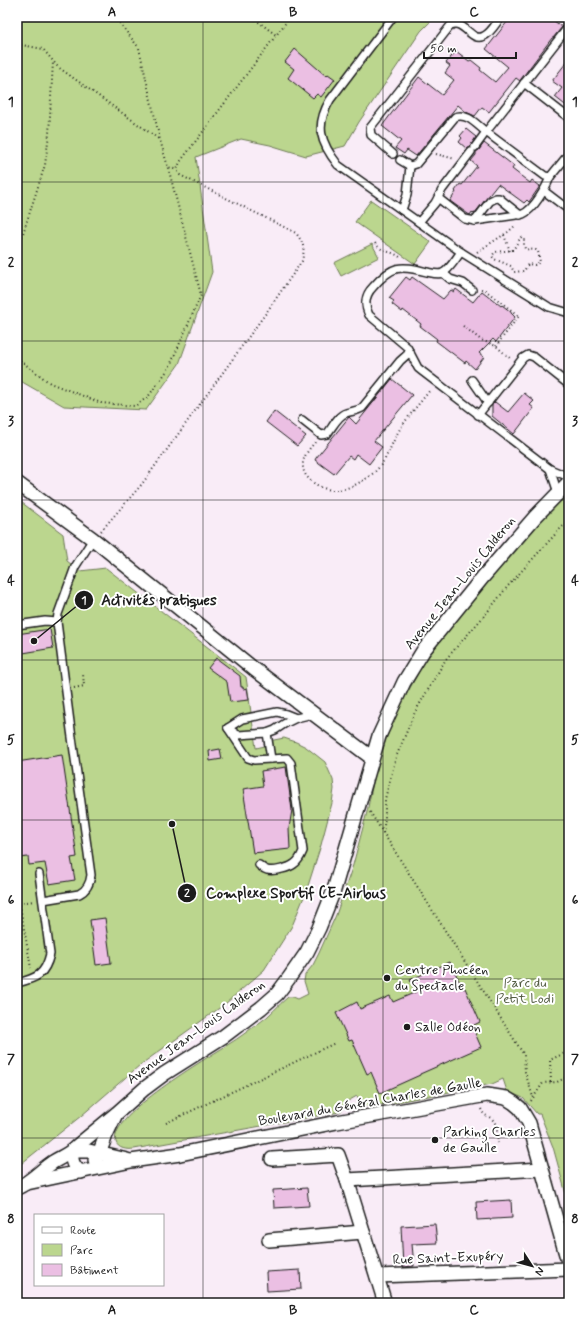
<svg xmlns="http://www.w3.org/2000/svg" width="586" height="1320" viewBox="0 0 586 1320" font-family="Mynerve,sans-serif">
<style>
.green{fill:#bbd68e;stroke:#6c7955}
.building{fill:#ebbfe3;stroke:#1c1c1c}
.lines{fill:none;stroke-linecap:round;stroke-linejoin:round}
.service-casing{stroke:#1c1c1c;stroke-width:10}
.minor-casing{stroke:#1c1c1c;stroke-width:16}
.path{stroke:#1c1c1c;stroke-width:2;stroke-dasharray:1 3;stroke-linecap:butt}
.service{stroke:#fff;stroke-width:7}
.minor{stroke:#fff;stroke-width:13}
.grid{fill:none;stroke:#1c1c1c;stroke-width:1;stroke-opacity:0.55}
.poi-dot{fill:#1c1c1c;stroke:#fff;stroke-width:1.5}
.labels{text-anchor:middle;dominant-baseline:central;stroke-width:4;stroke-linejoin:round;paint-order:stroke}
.street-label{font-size:14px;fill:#1c1c1c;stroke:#fff}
.poi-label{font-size:14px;fill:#1c1c1c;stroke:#fff;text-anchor:start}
.park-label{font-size:14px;fill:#545d44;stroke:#fff}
.leader{fill:none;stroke:#1c1c1c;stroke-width:1.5}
.callout-dot{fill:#1c1c1c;stroke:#fff;stroke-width:1.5}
.mark-label{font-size:12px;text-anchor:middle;font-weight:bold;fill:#fff}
.callout-label{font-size:15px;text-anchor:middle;font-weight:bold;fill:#1c1c1c;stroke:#fff;stroke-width:4;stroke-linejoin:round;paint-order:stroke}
.neatline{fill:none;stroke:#1c1c1c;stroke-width:1.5}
.grid-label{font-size:13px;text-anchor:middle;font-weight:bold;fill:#1c1c1c}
</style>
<rect width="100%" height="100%" fill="#f9ecf7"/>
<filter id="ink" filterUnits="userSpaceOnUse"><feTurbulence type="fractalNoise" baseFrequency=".025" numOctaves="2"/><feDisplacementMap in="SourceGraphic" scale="8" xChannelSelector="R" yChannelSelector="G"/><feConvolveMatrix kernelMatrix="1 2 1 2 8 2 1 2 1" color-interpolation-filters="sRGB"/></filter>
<g filter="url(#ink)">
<!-- green -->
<g class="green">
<polygon points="17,17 435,17 421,31 359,122 345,146 306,156 270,145 241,139 196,157 212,272 179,364 146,410 64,406 17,379"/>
<polygon points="371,200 431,242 415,264 355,222"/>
<polygon points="372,244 379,257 341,276 334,263"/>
<path d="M 569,491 L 569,1205 L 553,1147 L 540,1114 L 537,1114 L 523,1098 L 507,1091 L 503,1079 L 492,1084 L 370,1107 C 363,1106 360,1102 357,1096 L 346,1102 C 346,1107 343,1110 339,1112 L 134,1149 C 127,1150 118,1149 116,1142 C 107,1116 209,1057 229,1044 C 239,1038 249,1030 259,1023 C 270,1016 278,1005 288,997 L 293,997 L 298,999 L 308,994 L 304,981 L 305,975 L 313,965 L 319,953 L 336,915 L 353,865 L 367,812 L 376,768 L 394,717 L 422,666 L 461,611 L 548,511 Z"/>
<polygon points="17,499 63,534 67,561 80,571 106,568 246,677 256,748 265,746 264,742 284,738 296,742 306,747 325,762 333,780 334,789 332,803 321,845 306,892 292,926 264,970 225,1004 140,1065 81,1116 17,1167"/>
</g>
<!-- building -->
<g class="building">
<polygon points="511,17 549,17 562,27 553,38 552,38 521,79 520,81 516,78 489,112 482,107 475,116 466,112 458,105 416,156 407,150 404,154 395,148 401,141 382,126 419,77 442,95 454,80 445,73 450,66 446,63 456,51 469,61 471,60 481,68 480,70 495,82 508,67 486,49"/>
<polygon points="295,49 326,76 328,74 335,79 321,97 317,94 313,98 288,78 294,69 285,62"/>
<polygon points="569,59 569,108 555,97 562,88 552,81"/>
<polygon points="466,129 476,137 470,147 467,149 459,142 462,138 460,136"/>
<polygon points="484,143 514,166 512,169 530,183 532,180 540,186 529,202 527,200 524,203 498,184 474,214 472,212 470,215 468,214 450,201 456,192 455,191 460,184 462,185 477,166 471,161 476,155 476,152 479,150"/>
<polygon points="406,277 410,280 412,277 443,299 451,290 454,292 456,289 473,302 482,291 501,306 502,305 511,312 511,313 515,317 496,342 493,339 479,353 484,357 475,369 466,361 465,363 440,344 436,341 437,339 420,326 421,324 403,310 402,312 392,304 394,301 389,298"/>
<polygon points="392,379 412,395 374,441 382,447 369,464 356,454 353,459 349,456 334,474 315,460 316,458 349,417 356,424"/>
<polygon points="524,393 534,401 530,405 534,408 514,434 492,416 492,405 495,402 508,412"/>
<polygon points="274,411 306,436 297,446 266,422"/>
<polygon points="50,629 53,648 17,654 17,634"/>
<polygon points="216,658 240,676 241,687 243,687 243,689 247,688 249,700 230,702 227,682 208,668"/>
<polygon points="220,749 222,759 210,761 209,751"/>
<polygon points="62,755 77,857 71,858 75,880 49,884 45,863 29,865 28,857 19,858 17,845 17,762"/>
<polygon points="286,767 292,810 289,828 290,849 253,853 243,789 263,786 261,771"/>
<polygon points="105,918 111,963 96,965 90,920"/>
<polygon points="450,962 463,989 465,988 480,1022 472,1026 481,1047 420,1074 420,1075 380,1093 371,1072 367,1074 352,1040 349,1041 336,1013 357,1002 360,1009 390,996 393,1002 416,992 410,980"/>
<polygon points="307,1188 309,1206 274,1208 273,1190"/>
<polygon points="511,1200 512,1218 477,1220 476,1202"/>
<polygon points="435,1224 437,1243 412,1244 414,1266 403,1267 401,1226"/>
<polygon points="300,1270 301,1289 267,1291 266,1272"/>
</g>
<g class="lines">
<!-- service casing -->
<g class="service-casing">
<g id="service">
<path d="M 393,17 L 330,100 C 315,126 320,142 338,165 L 461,252 L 549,307 L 569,313"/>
<polyline points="569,26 486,132 545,176 550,177 568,155 569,157"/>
<polyline points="524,83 569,118"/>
<path d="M 393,154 L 371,135 L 370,128 L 451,25 C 464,19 471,43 484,36 C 491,33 496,23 501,17"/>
<path d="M 400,160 L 410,166 L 416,164 L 455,117 C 467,112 477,125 486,132 L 475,147"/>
<polyline points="544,191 569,210"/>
<path d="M 438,198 L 465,219 L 475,221 L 523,214 C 534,209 546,188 550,177"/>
<polyline points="402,210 407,195 410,166"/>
<polyline points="475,221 490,201 496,198 499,198 520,215"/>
<polyline points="419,222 435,203 442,190 471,152"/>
<path d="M 461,252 C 456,258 450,269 443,273 C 438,275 432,273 427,272 C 400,265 392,265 373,287 C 365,295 364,305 369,315 L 407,347 L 418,368 L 423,372 L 550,469 L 569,477"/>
<polyline points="443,273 450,279 463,283 472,290"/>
<polyline points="472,380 488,403"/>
<polyline points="478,415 523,358 528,355 534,357 568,384"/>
<path d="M 302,420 L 321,435 L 327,434 C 332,428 338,415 346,413 C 352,411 357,411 362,408 L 400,361 L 410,352"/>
<polyline points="550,469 558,493"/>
<polyline points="17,625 45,621 57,622"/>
<path d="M 228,728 L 248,758 L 254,760 L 287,758 L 291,763 L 303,851 C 301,856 299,861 294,864 C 289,868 273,872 267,870 C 263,869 262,867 259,865"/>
<polyline points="228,728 242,719 277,712 286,714 296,718"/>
<polyline points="231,730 238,735 267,733 275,730 284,724 296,718 313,714"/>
<polyline points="267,733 271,759"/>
<path d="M 43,900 L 79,894 C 87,890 90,884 91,875 L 71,730 L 57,622 L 58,614 L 75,567 L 93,539"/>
<path d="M 17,983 C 37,978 45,975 50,954 L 39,874"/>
</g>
</g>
<!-- minor casing -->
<g class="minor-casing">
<g id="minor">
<polyline points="17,483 93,539 254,669 372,758"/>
<polyline points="272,1159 338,1155 347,1180 385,1303"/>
<polyline points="95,1160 99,1154 106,1135 115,1116"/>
<path d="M 81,1172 C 73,1167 71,1161 72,1151 L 89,1151 L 127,1160"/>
<polyline points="347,1180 542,1169"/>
<polyline points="27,1183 131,1161 180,1154 337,1122 487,1095 506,1098 514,1103 520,1108 529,1123 569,1265"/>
<path d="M 17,1188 C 31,1182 41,1170 53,1162 C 61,1157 70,1154 77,1146 L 117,1113 L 144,1089 L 164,1074 L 224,1036 L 261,1008 L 277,994 L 289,978 L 307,952 L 319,928 L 334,890 L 379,736 L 404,682 L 423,651 L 483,577 L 535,517 L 569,482"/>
<polyline points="269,1240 363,1232"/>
<polyline points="377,1276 569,1269"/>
</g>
</g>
<!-- path -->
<g class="path">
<polyline points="114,17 119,22 139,48 160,140 168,167 177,170"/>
<polyline points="252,17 276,35"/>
<polyline points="17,44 43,49 58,67 160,140"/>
<polyline points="436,154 455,159"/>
<polyline points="504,235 510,251"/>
<polygon points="521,237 524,239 524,245 525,249 536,250 538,251 540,262 535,265 528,264 524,271 514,272 511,266 494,259 492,256 495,252 513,250"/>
<path d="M 375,243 C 384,255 392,249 402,259"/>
<polyline points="17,252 45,165 49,134 53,62"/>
<polyline points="477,252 508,232 516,225"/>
<polyline points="481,289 485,290 519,316 496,346"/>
<polyline points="463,326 481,340 496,346 511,359"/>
<polyline points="17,358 50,383 101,403 135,406 148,397 169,368 201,295 168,167"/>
<path d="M 315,442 C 310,448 304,455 303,463 C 301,480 323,491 337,490 C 349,489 362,482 371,475 C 387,463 390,445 400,429 C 409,415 420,403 430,390"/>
<path d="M 101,531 L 142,484 L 266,313 L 302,261 C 305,248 304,244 296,233 L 180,175 L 177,170 L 180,162 L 290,17"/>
<polyline points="74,688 84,686 83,674"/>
<polyline points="370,812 524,1055 525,1072 533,1097"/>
<polyline points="383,833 385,818 385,799 396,757 415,712 446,659 485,615 508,586 561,528 569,521"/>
<polyline points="17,889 31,968"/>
<polyline points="19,903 34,901"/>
<polyline points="551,1082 550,1060 569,1051"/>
<polyline points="531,1101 543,1083 557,1082 569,1076"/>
<path d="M 481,1109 C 485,1118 487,1114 493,1120 C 498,1125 497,1137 498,1143"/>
<polyline points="166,1123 335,1043"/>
</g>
<!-- service -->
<use href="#service" class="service"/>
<!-- minor -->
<use href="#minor" class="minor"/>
</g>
</g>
<!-- grid -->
<path class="grid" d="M 203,17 L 203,1303M 383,17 L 383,1303M 17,182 L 569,182M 17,341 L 569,341M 17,500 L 569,500M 17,660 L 569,660M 17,820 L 569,820M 17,979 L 569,979M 17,1138 L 569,1138"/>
<!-- markers -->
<g class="poi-dot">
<circle cx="387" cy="978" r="4"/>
<circle cx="407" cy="1027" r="4"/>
<circle cx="435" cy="1140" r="4"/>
</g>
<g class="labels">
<!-- street labels -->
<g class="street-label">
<text transform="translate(460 583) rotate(-51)">Avenue Jean-Louis Calderon</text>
<text transform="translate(196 1032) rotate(-36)">Avenue Jean-Louis Calderon</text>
<text transform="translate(370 1102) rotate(-10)">Boulevard du Général Charles de Gaulle</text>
<text transform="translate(448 1258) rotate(-2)">Rue Saint-Exupéry</text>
</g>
<!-- poi labels -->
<g class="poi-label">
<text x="395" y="970">Centre Phocéen<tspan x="395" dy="16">du Spectacle</tspan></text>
<text x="415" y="1027">Salle Odéon</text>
<text x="443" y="1132">Parking Charles<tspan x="443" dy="16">de Gaulle</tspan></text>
</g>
<!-- park labels -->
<g class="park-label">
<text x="525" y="983">Parc du<tspan x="525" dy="16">Petit Lodi</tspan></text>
</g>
</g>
<!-- callouts -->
<path class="leader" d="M34 641L84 600M172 824L187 893"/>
<g class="callout-dot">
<circle cx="34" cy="641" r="4"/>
<circle cx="172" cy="824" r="4"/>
<circle cx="84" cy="600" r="10"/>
<circle cx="187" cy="893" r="10"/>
</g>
<g class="mark-label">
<text x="84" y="604">1</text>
<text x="187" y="897">2</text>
</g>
<g class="callout-label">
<text x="159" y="605">Activités pratiques</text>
<text x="296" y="898">Complexe Sportif CE-Airbus</text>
</g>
<!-- margin -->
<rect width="586" height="1320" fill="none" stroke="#fff" stroke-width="44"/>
<!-- legend -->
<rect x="34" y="1214" width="130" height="72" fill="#ffffff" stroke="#a4a4a4"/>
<rect x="42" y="1227" width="20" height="6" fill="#ffffff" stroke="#a4a4a4"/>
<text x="70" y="1234" font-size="12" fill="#1c1c1c">Route</text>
<rect x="42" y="1244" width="20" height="12" fill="#bbd68e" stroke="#a4a4a4"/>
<text x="70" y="1254" font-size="12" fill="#1c1c1c">Parc</text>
<rect x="42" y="1264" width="20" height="12" fill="#ebbfe3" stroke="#a4a4a4"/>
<text x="70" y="1274" font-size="12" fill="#1c1c1c">Bâtiment</text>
<!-- north arrow -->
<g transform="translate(532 1266) rotate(126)" stroke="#ffffff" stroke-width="3" paint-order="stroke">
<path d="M0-3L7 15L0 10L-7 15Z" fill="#1c1c1c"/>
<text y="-6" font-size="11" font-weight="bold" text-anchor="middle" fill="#1c1c1c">N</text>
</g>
<!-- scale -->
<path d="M424 52v6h92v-6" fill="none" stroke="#1c1c1c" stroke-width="2"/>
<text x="430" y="52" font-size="12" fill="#1c1c1c" stroke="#ffffff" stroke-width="3" paint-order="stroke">50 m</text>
<rect x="22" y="22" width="542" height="1276" class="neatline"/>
<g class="grid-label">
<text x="112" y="16">A</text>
<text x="293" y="16">B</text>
<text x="474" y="16">C</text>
<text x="11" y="106">1</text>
<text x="575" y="106">1</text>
<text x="11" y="266">2</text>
<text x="575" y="266">2</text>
<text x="11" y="425">3</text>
<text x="575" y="425">3</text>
<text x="11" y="585">4</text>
<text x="575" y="585">4</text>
<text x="11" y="744">5</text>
<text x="575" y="744">5</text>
<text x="11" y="904">6</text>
<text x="575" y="904">6</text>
<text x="11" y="1063">7</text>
<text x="575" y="1063">7</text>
<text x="11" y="1223">8</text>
<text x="575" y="1223">8</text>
<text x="112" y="1314">A</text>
<text x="293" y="1314">B</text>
<text x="474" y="1314">C</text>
</g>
</svg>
